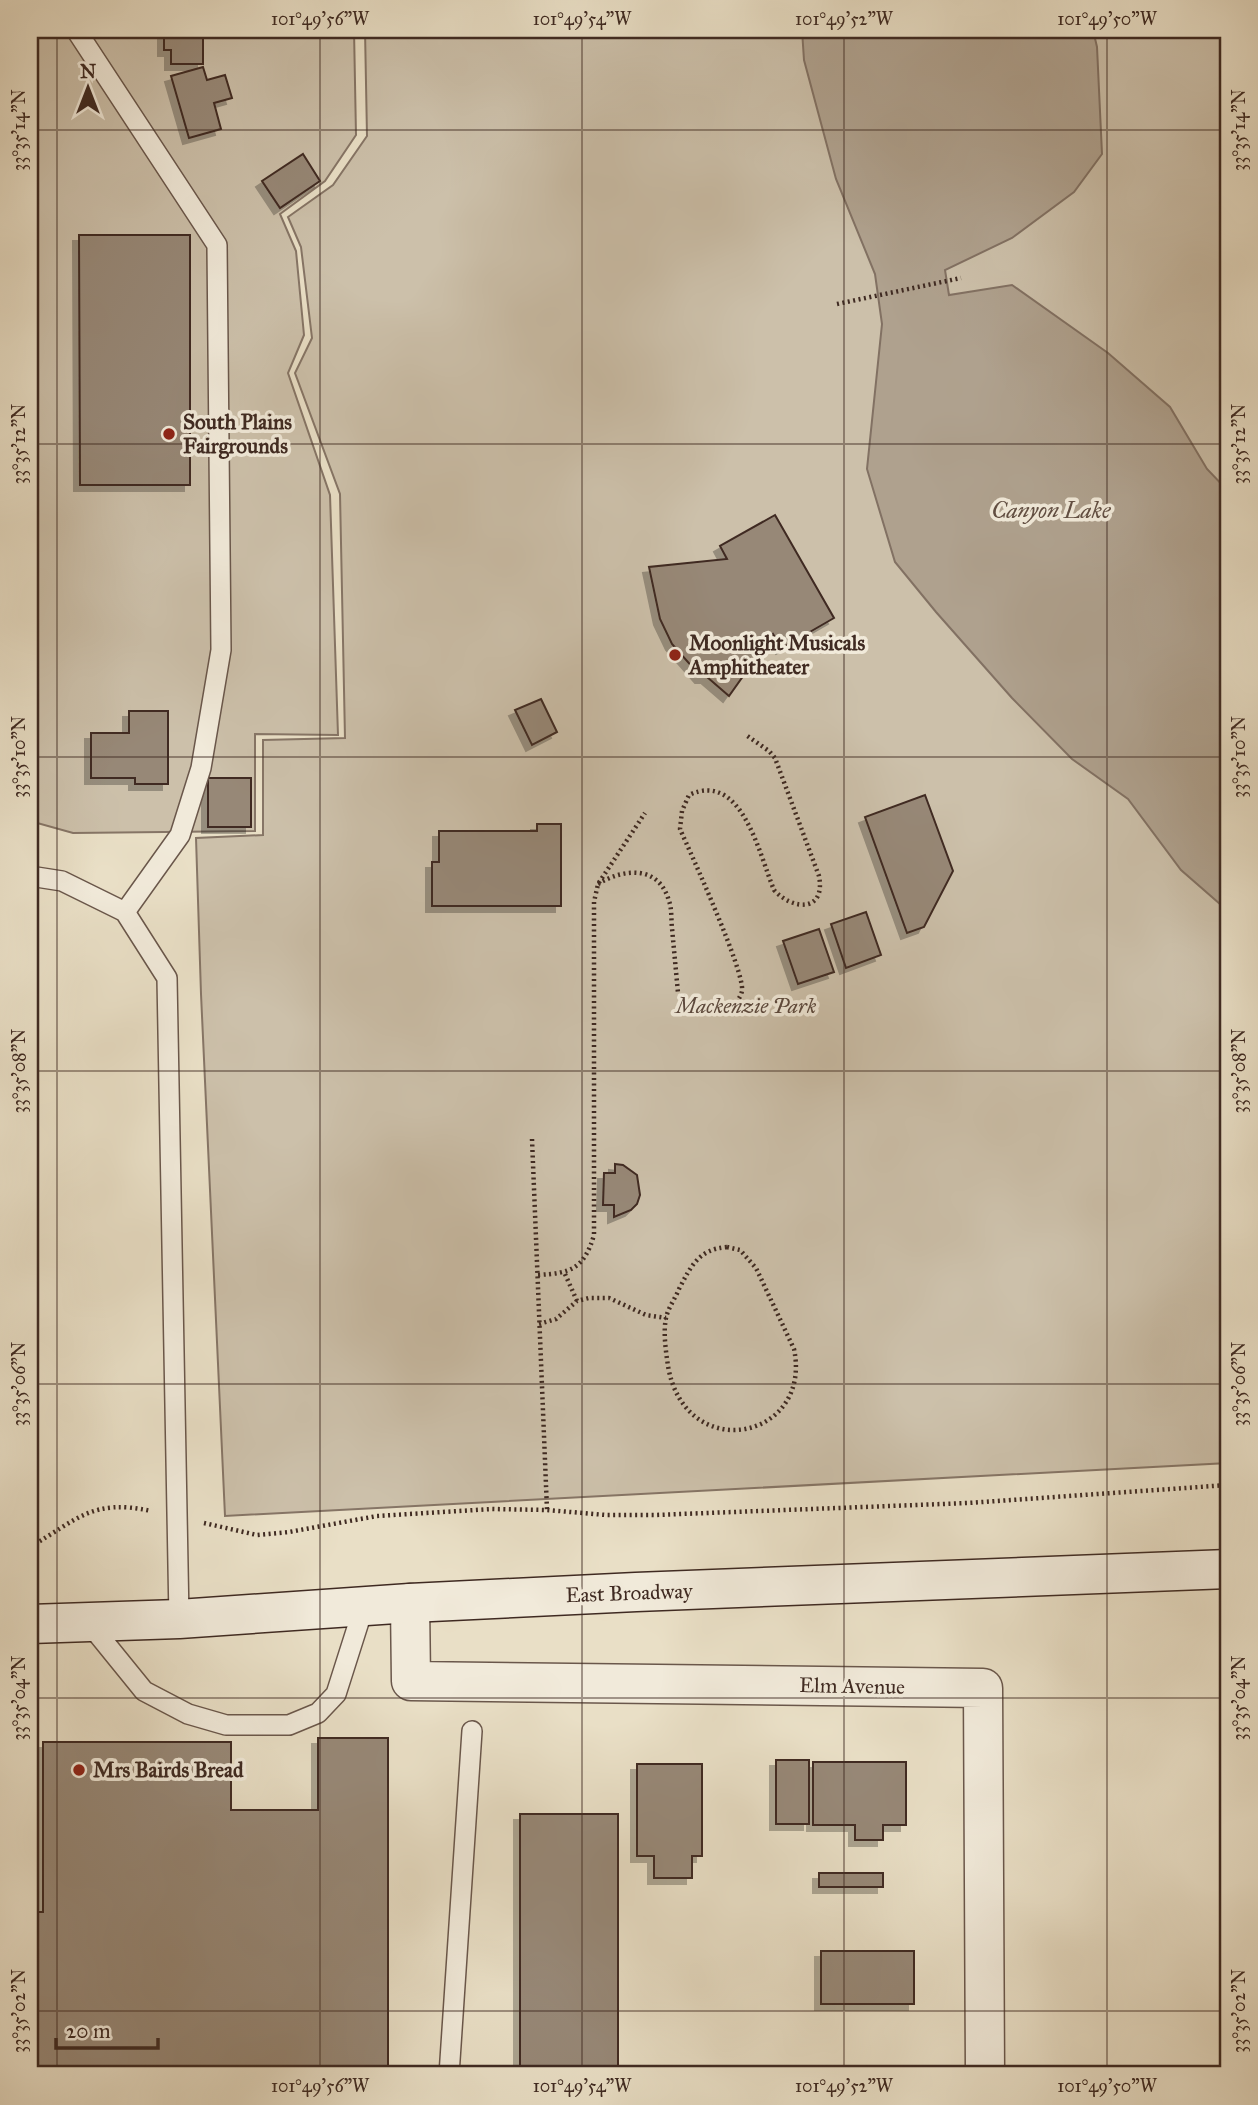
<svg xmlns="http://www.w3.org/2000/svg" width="1258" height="2105" viewBox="0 0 1258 2105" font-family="'IM FELL Great Primer',serif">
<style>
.green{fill:#ccc0aa;stroke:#867566;stroke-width:2}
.water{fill:#afa18e;stroke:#827163;stroke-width:2}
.building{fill:#978877;stroke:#3f2a22;stroke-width:2;filter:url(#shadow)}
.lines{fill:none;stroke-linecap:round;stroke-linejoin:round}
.lane-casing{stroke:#6a574b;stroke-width:22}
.street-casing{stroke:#6a574b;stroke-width:41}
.secondary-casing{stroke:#3f2a22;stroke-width:41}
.path{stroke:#3f2a22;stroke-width:4.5;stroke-dasharray:2 3.5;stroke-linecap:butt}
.lane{stroke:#f1eada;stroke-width:19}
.street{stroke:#f1eada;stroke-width:38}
.secondary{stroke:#f1eada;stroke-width:38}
.ticks{fill:none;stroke:#3f2a22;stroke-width:2;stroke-opacity:0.45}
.poi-dot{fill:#8f2418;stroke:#f1eada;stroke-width:2.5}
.labels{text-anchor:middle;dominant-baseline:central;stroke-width:7;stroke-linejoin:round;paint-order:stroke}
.poi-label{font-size:21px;font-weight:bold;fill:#3f2a22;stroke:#f1eada;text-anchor:start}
.park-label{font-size:21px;font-style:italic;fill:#5b483d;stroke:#f1eada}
.street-label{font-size:21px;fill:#3f2a22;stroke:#f1eada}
.water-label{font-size:23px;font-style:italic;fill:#614e42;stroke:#f1eada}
.neatline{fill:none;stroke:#3f2a22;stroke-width:2.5}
.ticks-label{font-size:18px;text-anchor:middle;fill:#3f2a22}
</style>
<defs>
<filter id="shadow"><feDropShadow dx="-6" dy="6" stdDeviation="0" flood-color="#0004"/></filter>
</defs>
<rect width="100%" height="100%" fill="#e9dfc6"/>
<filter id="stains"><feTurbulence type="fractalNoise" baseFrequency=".00286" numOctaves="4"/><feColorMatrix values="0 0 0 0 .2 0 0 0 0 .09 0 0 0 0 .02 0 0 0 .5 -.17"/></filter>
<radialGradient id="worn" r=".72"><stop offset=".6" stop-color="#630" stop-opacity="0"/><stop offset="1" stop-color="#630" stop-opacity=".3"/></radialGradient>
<!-- green -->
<g class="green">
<polygon points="30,30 354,30 356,135 325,181 280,214 296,251 304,335 288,373 330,495 338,735 255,734 255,831 73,833 30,821"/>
<polygon points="365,30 1228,30 1228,1463 225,1516 201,994 196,838 263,835 263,740 345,738 340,494 295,373 312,338 301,247 288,217 333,185 367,136"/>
</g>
<!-- water -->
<polygon class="water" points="802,30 1093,30 1097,47 1102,154 1074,192 1012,238 945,270 949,295 1012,285 1108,353 1170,407 1207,469 1228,491 1228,911 1181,870 1128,799 1072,759 1012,698 936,612 895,562 867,469 882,324 875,274 836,179 804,60"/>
<!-- building -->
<g class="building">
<polygon points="164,30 203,30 203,64 171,64 171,50 164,50"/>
<polygon points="203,67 207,80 225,75 232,98 214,103 221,129 189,138 171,76"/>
<polygon points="303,154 320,181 280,208 262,181"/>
<polygon points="79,235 190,235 190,485 80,485"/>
<polygon points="775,515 834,618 782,648 773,634 729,696 707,677 701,677 672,644 660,619 649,567 727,559 720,546"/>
<polygon points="541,699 557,732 532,745 515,710"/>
<polygon points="129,711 168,711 168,784 135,784 135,778 91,778 91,733 129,733"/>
<rect x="208" y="778" width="43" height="49"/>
<polygon points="925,795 953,871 924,927 907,933 865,817"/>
<polygon points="537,824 561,824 561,906 432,906 432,862 439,862 439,831 537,831"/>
<polygon points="866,912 881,955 846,968 831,924"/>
<polygon points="819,929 834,972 798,984 783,941"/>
<polygon points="615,1164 623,1165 637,1175 640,1195 637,1204 631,1210 614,1217 614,1205 603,1205 604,1173 615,1173"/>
<polygon points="318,1738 388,1738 388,2075 30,2075 30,1912 43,1912 43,1742 231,1742 231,1810 318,1810"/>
<rect x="776" y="1760" width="33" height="64"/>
<polygon points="813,1762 906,1762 906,1825 883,1825 883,1840 855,1840 855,1825 813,1825"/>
<polygon points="637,1764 702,1764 702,1856 692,1856 692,1878 654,1878 654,1856 637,1856"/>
<rect x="520" y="1814" width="98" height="261"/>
<rect x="819" y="1873" width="64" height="14"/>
<rect x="821" y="1951" width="93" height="53"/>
</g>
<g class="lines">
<!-- lane casing -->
<g class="lane-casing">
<g id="lane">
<polyline points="76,30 217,245 221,650 201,768 180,835 125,912"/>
<polyline points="30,876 62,881 125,912 167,978 179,1619"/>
<polyline points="88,1622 144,1691 188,1714 226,1725 289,1725 318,1713 336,1694 364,1606"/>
<polyline points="449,2075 472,1731"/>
</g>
</g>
<!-- street casing -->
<g class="street-casing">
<polyline id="street" points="410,1603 411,1681 983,1688 985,2075"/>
</g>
<!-- secondary casing -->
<g class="secondary-casing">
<polyline id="secondary" points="30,1624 179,1619 410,1603 636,1592 1228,1569"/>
</g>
<!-- path -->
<g class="path">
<polyline points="837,304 961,278"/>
<path d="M 598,884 C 624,868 659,865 669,901 C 672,909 671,919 672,928 C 674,950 676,971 678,993 C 683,1001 688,1008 697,1011 C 713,1017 738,1009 742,991 C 745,972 691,854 680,829 L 682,811 L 689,795 C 742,770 759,854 774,890 C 793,911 826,912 819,876 L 775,758 L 769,751 L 746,735"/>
<polyline points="532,1139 547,1510"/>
<path d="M 727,1247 L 740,1250 L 756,1268 L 794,1349 C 813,1440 685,1466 668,1366 C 666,1352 663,1333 666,1318 C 668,1308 675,1299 679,1289 C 691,1266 699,1249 727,1247 Z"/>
<polyline points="565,1274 577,1301"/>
<path d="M 538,1275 C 571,1273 584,1269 594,1235 L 594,902 L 598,884 L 645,813"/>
<polyline points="539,1324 556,1319 577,1301 589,1298 609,1298 646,1315 666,1318"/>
<polyline points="204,1523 257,1535 289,1532 377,1516 492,1509 547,1510 606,1515 655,1515 968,1503 1228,1485"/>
<path d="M 30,1547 C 77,1520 92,1498 151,1511"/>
</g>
<!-- lane -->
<use href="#lane" class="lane"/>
<!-- street -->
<use href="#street" class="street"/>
<!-- secondary -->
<use href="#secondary" class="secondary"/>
</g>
<!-- ticks -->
<path class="ticks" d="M 57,30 L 57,2075M 320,30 L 320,2075M 582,30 L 582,2075M 844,30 L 844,2075M 1107,30 L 1107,2075M 30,130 L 1228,130M 30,444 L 1228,444M 30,757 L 1228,757M 30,1071 L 1228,1071M 30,1384 L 1228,1384M 30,1698 L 1228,1698M 30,2011 L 1228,2011"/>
<!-- markers -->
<g class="poi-dot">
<circle cx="169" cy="434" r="7"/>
<circle cx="675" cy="655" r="7"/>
<circle cx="79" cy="1770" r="7"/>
</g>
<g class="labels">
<!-- poi labels -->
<g class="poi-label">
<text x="183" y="422">South Plains<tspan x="183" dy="24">Fairgrounds</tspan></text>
<text x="689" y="643">Moonlight Musicals<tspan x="689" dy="24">Amphitheater</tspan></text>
<text x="93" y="1770">Mrs Bairds Bread</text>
</g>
<!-- park labels -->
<g class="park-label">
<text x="746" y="1006">Mackenzie Park</text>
</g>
<!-- street labels -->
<g class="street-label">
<text transform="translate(629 1593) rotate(-2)">East Broadway</text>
<text transform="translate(852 1686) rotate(1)">Elm Avenue</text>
</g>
<!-- water labels -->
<g class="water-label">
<text x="1051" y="510">Canyon Lake</text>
</g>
</g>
<!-- margin -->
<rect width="1258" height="2105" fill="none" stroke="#e9dfc6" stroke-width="77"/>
<!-- north arrow -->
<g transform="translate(88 88)" stroke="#f1eada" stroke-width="5" paint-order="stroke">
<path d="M0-5L12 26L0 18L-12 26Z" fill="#3f2a22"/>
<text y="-10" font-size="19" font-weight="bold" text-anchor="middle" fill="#3f2a22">N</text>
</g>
<!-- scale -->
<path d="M56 2038v10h102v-10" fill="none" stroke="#3f2a22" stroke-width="3.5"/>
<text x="66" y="2038" font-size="21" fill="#3f2a22" stroke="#f1eada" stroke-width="5" paint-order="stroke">20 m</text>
<rect x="38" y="38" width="1182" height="2028" class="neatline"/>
<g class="ticks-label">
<text x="320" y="25">101°49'56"W</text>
<text x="582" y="25">101°49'54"W</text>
<text x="844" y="25">101°49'52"W</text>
<text x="1107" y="25">101°49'50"W</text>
<text transform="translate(19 130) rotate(-90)" y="6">33°35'14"N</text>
<text transform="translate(1239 130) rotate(-90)" y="6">33°35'14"N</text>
<text transform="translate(19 444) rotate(-90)" y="6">33°35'12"N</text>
<text transform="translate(1239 444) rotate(-90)" y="6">33°35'12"N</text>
<text transform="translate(19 757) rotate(-90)" y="6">33°35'10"N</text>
<text transform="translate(1239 757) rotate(-90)" y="6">33°35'10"N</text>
<text transform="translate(19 1071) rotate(-90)" y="6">33°35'08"N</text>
<text transform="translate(1239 1071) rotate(-90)" y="6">33°35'08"N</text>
<text transform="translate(19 1384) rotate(-90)" y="6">33°35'06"N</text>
<text transform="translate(1239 1384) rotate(-90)" y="6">33°35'06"N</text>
<text transform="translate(19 1698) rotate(-90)" y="6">33°35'04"N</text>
<text transform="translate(1239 1698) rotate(-90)" y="6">33°35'04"N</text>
<text transform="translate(19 2011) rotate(-90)" y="6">33°35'02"N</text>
<text transform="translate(1239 2011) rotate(-90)" y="6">33°35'02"N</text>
<text x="320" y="2092">101°49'56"W</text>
<text x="582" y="2092">101°49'54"W</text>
<text x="844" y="2092">101°49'52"W</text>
<text x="1107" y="2092">101°49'50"W</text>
</g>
<rect width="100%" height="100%" filter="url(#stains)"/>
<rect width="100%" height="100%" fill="url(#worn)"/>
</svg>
